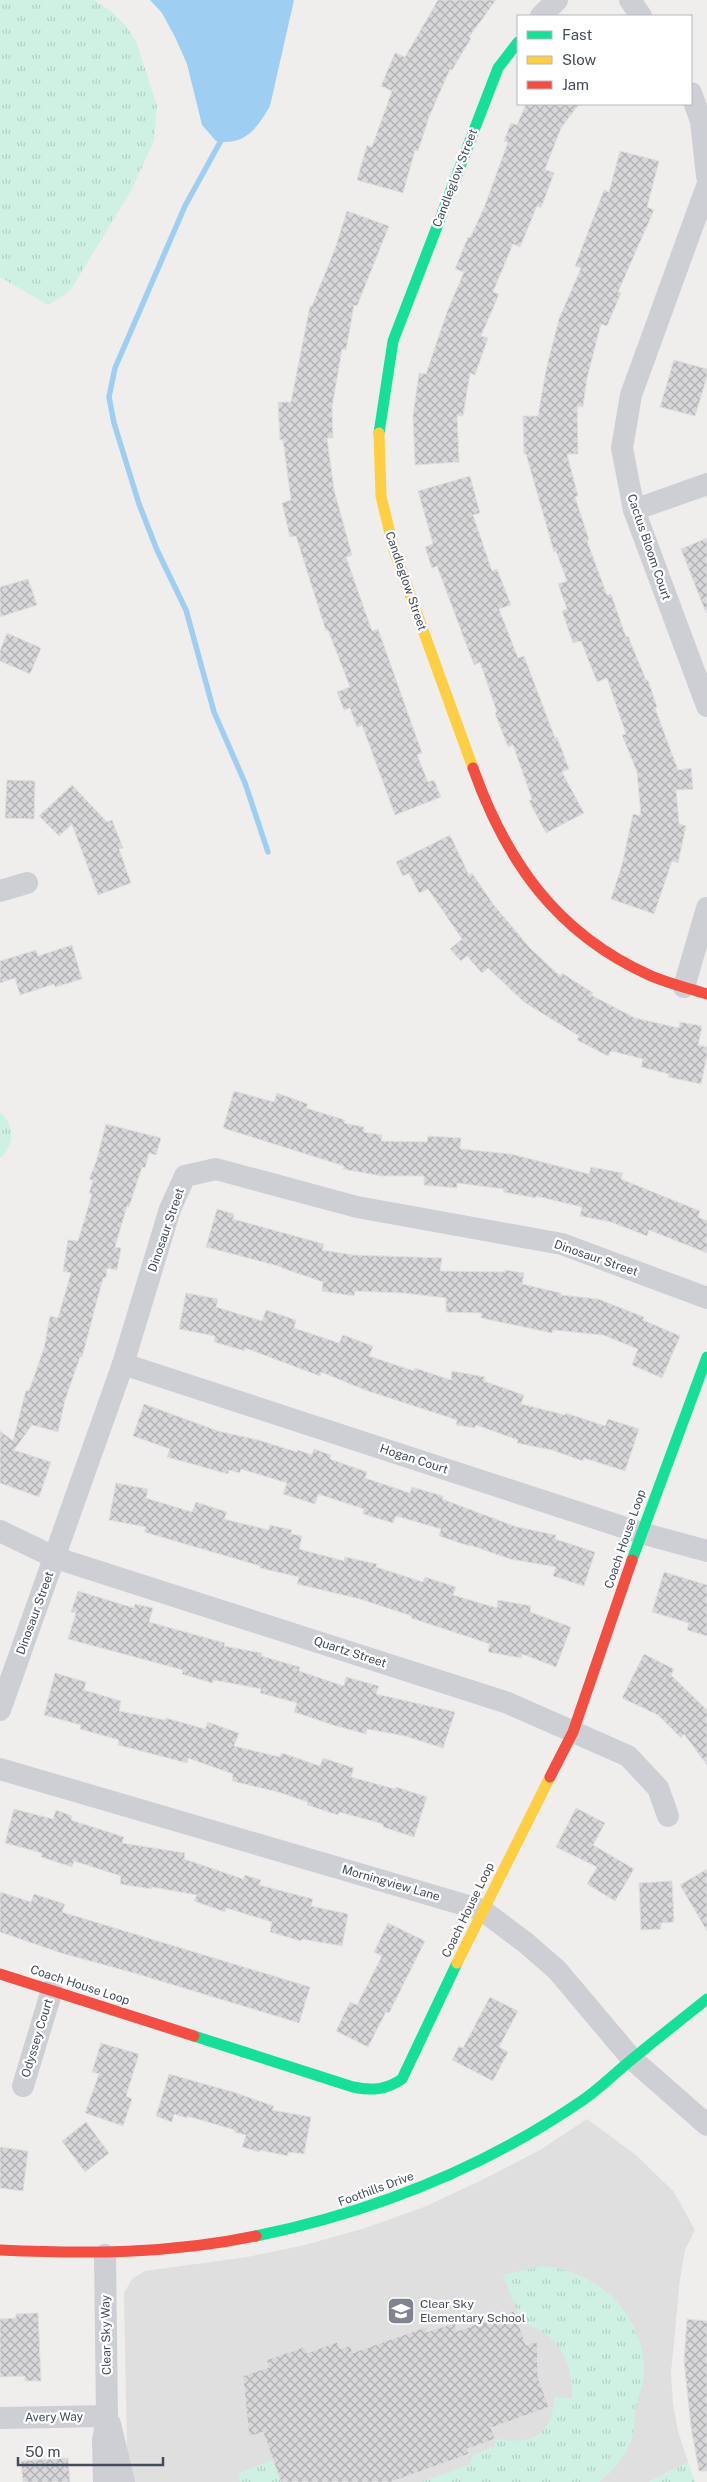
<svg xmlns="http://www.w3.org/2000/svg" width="707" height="2482" viewBox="0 0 707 2482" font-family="'Public Sans',sans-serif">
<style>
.education{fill:#e0dfe0}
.park{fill:url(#park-tufts)}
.water{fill:#9ecff3}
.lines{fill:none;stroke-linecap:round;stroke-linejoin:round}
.stream{stroke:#9ecff3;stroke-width:5.5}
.building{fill:url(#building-cross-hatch);stroke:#e0dfe0}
.street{stroke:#cecfd4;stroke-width:22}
.fast{stroke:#16e098;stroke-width:11}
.slow{stroke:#ffcf43;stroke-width:11}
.jam{stroke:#f24e42;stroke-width:11}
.labels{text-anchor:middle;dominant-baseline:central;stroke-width:4.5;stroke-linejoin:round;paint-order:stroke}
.street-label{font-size:12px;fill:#434b5c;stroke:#fff}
.poi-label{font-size:12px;fill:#434b5c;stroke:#fff;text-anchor:start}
</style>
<defs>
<pattern id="park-tufts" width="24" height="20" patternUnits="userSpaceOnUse" patternTransform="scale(1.25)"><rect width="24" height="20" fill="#cff1e3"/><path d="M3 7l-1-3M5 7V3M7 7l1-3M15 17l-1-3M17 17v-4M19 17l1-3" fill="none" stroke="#b3d0c5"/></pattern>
<pattern id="building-cross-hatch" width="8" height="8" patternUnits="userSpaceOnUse" patternTransform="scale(1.25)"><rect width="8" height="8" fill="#d7d7d9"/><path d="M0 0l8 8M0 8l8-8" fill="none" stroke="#b0b0b3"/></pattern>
</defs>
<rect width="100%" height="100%" fill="#efeeed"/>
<!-- education -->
<polygon class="education" points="587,2119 636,2155 674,2192 695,2230 685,2250 680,2279 671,2373 673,2404 678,2431 688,2462 649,2482 132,2482 127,2452 124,2293 132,2279 145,2271 247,2257 305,2245 365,2228 424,2207 484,2179 540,2150"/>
<!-- park -->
<g class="park">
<polygon points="0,0 94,0 112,12 126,26 136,41 157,106 154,141 131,191 70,291 48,305 0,277"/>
<path d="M 0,1112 C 15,1125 15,1145 0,1158 Z"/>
<path d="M 543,2266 C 596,2271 641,2311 644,2366 C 645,2381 639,2393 636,2407 C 635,2414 635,2422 634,2430 C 630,2451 616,2469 599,2482 L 422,2482 L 470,2464 L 472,2456 L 495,2446 L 495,2439 C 534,2445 551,2435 555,2397 L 572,2399 C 574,2360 558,2334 521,2322 L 503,2275 Z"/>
<polygon points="273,2460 281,2482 240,2482 239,2473"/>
<polygon points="688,2462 695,2482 649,2482"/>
</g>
<!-- water -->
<path class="water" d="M 150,0 L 294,0 L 270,106 C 257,129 244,146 216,141 L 202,125 L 187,64 L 175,37 L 162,13 Z"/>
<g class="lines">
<!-- stream -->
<polyline class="stream" points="224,135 185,206 115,368 109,397 114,423 139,504 157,550 186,610 214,712 245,783 268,852"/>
</g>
<!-- building -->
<g class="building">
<polygon points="438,0 496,0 469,37 471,38 452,70 450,69 429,117 418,151 415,150 403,193 357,180 367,145 372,147 392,91 381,86 395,53 405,57"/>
<polygon points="526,104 579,104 561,128 545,169 554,173 541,208 537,206 520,247 513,244 493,292 499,294 481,336 488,338 475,375 470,373 463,416 457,415 459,462 415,465 413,416 419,373 426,374 447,312 464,272 455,269 468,237 470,238 484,208 508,142 504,141 511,123 517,125"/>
<polygon points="620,151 659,161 647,207 654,210 618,292 621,293 607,326 601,324 587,378 583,407 577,406 578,454 567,454 578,496 575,497 589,540 587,541 607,595 611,594 626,637 628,636 646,680 648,680 657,707 655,708 678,770 691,768 693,789 676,790 679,824 686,826 678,863 672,861 654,914 611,899 622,865 633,814 641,816 637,772 622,735 626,734 607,678 597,682 581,641 573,643 562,611 567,609 558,584 567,581 556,551 554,552 526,454 524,454 523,416 538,416 546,370 559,319 581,268 575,266 604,190 609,192"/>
<polygon points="347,211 389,226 357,306 354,305 346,350 342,349 332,408 333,438 327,438 334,490 352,555 346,557 372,631 378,629 422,753 417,755 428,782 434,780 441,797 395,815 362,725 357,727 350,708 344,710 337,692 350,687 328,630 326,631 296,536 290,537 282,503 291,500 283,440 280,440 278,402 291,402 310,306 312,306 336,246"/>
<polygon points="674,360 707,369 707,377 695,416 660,407"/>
<polygon points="470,476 480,513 473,515 492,571 497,569 511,605 499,609 518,658 524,656 555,738 557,737 569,769 562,772 584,813 546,833 529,801 532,799 513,745 508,747 495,713 497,712 480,662 474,665 437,566 432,568 425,547 433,544 418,491"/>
<polygon points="707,538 707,613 706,613 681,549"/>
<polygon points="28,579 37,605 0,617 0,587"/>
<polygon points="7,633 41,648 30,674 0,661 0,651"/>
<polygon points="7,780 35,781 34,819 5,818"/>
<polygon points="72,785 107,822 112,820 123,848 119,849 131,883 98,895 72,824 59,836 39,816"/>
<polygon points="450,835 469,875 472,873 493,904 530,948 560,976 562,973 593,993 591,995 635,1018 679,1028 680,1022 702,1026 698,1045 707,1047 707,1055 701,1084 668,1077 669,1074 641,1067 643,1059 611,1051 608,1056 577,1040 579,1036 524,1002 488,968 482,973 467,956 461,961 450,949 462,939 428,889 419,893 409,873 403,876 396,862"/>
<polygon points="72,945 82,979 55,987 54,984 20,995 15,978 0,983 0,961 36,950 38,956"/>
<polygon points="234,1091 274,1102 277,1093 308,1104 306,1108 345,1120 344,1123 364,1127 364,1132 382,1135 381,1141 427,1142 428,1136 461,1138 460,1149 511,1154 589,1174 591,1167 623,1173 621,1179 700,1211 698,1217 707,1221 707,1253 649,1230 647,1236 611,1222 580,1216 582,1207 536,1196 536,1198 503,1192 504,1189 457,1183 457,1188 424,1185 424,1176 382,1176 343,1169 344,1166 223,1128"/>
<polygon points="106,1124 161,1138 156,1155 149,1153 145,1168 142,1167 129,1207 127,1206 115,1247 121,1248 117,1270 107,1268 106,1278 103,1278 82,1357 80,1357 65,1400 58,1432 32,1425 14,1450 51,1462 39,1497 0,1483 0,1431 13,1441 26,1390 29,1391 44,1348 50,1316 58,1318 71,1273 63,1271 68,1240 78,1241 92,1194 89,1193 93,1181 89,1179 96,1162"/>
<polygon points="217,1209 234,1214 233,1219 324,1244 322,1250 353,1255 442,1258 440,1271 505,1272 505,1270 524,1273 522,1284 561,1293 561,1295 598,1299 644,1317 643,1320 680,1336 662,1378 632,1365 638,1349 603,1335 553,1330 552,1333 481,1318 482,1313 446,1312 446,1298 404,1293 355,1291 354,1296 322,1291 323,1282 282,1268 282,1267 206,1247"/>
<polygon points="186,1293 218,1299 216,1307 262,1321 266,1310 296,1320 294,1328 339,1343 343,1335 373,1346 369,1356 414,1371 415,1368 451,1380 452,1371 485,1377 484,1381 524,1395 521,1404 565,1415 566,1413 605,1426 608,1419 639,1429 625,1471 584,1458 583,1461 552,1450 517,1443 518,1440 476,1425 475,1428 456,1425 457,1420 365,1390 321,1372 320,1376 245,1348 245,1351 214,1342 215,1336 179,1329"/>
<polygon points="144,1404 218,1431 258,1440 297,1452 298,1450 312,1455 314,1449 331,1455 330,1459 367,1472 365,1478 410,1493 412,1487 443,1496 442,1499 517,1527 556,1535 555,1539 595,1552 584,1586 553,1576 556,1567 510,1559 470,1545 469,1546 439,1536 441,1529 396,1516 393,1523 363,1514 364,1509 318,1494 315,1504 283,1494 287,1483 241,1469 240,1473 229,1470 228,1474 167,1457 170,1449 133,1436"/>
<polygon points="116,1483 148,1489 146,1498 192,1512 196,1502 227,1512 224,1519 269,1530 270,1525 292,1530 291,1534 302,1536 299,1549 344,1561 345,1557 377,1564 376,1567 423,1582 425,1577 456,1587 453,1595 497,1608 498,1600 531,1606 530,1612 571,1627 556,1667 522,1654 521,1658 488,1652 490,1644 411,1618 412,1616 360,1599 297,1584 299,1577 260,1568 260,1566 144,1532 146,1527 109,1520"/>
<polygon points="664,1572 707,1585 707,1636 687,1630 689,1623 652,1612"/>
<polygon points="78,1591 134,1608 135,1604 153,1608 149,1622 225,1643 224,1646 262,1653 261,1656 300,1667 299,1671 344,1686 346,1677 379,1686 376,1694 455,1712 443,1748 405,1736 367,1729 366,1734 336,1726 294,1712 297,1703 260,1693 261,1689 214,1680 212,1683 182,1674 183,1670 68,1639 76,1613 71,1612"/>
<polygon points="644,1654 674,1669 671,1675 707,1710 707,1765 684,1734 681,1738 658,1715 622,1698"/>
<polygon points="55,1673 86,1682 84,1690 121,1701 119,1711 165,1720 166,1718 205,1729 208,1722 239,1733 234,1746 280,1757 282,1753 320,1766 323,1758 354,1768 351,1777 395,1789 396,1787 427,1797 414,1837 383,1827 383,1824 339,1812 338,1815 307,1805 308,1802 278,1792 232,1781 233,1774 188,1758 187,1763 118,1745 119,1740 80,1729 81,1725 44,1715"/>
<polygon points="576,1808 605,1823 593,1845 634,1869 615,1901 587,1884 597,1867 556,1847"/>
<polygon points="14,1809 53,1819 56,1810 72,1816 71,1820 124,1837 122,1843 185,1853 184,1859 243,1879 245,1875 261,1880 259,1885 313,1899 311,1906 348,1914 342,1946 302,1939 301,1941 270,1932 272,1922 226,1908 225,1912 194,1901 197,1895 152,1887 151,1889 120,1884 121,1876 74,1861 72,1867 41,1857 42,1853 5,1843"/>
<polygon points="707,1869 707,1931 680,1885"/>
<polygon points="672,1881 674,1922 661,1923 661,1929 641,1930 639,1883"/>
<polygon points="0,1892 31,1902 34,1894 65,1904 62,1912 310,1987 299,2023 134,1973 61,1953 0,1932"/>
<polygon points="388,1923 425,1941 389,2013 386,2012 368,2047 336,2031 350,2002 357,2005 382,1956 374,1952"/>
<polygon points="490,1997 518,2011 499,2047 508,2052 493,2081 452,2060 459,2046 463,2048"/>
<polygon points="101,2043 139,2054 126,2096 132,2099 123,2126 85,2113 99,2074 92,2072"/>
<polygon points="169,2074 233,2092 274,2106 272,2110 311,2117 304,2154 288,2152 288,2156 260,2150 259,2152 242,2147 246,2135 234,2132 235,2130 187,2116 187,2118 174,2114 172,2122 156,2116"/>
<polygon points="86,2122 109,2153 85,2172 62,2141"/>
<polygon points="0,2147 28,2151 23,2191 0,2188"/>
<polygon points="514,2311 526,2345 537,2342 538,2378 549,2407 491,2428 495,2439 467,2449 469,2454 391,2482 281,2482 263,2432 249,2437 243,2376 269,2367 266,2360 304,2347 307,2353 337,2342 340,2349 351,2345 352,2353 426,2327 427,2332 455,2323 457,2331"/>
<polygon points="38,2313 41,2381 25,2381 25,2376 0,2377 0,2319 16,2318 16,2314"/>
<polygon points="687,2319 707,2321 707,2471 699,2471 691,2427 684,2361"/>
<polygon points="68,2458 70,2482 23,2482 21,2461"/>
</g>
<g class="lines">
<!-- street -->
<g class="street">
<polyline points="630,0 641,16"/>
<polyline points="541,16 557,0"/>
<polyline points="691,93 701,121 707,176"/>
<polyline points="707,186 631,395 622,448 634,510 707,706"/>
<polyline points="634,510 707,484"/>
<polyline points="0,891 27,883"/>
<polyline points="684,987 707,908"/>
<polyline points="123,1364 641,1533 707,1551"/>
<polyline points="0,1531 56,1558 508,1703 628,1756 658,1788 668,1816"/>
<polyline points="0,1710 123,1364 170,1209 185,1176 216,1169 357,1207 562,1244 707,1298"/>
<polyline points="0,1769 482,1910 526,1943 557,1970 632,2059 707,2125"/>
<polyline points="23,2086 52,1990"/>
<polyline points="0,2418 107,2416"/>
<polyline points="110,2424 124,2482"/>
<polyline points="104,2482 103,2441 107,2416 105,2255"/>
</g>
<!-- fast -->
<g class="fast">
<polyline points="379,433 393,341 498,68 518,42"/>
<polyline points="632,1560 707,1357"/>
<path d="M 194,2036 L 353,2087 C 372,2091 386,2090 402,2079 L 457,1963"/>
<path d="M 256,2236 C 373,2212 484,2168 583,2100 C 600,2088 614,2074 630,2061 C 655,2040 681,2020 707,1999"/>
</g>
<!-- slow -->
<g class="slow">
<polyline points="379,433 381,496 394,550 473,768"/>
<polyline points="457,1963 550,1777"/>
</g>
<!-- jam -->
<g class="jam">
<path d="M 473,768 C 506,861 556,933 649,975 C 667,983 688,988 707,994"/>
<polyline points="550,1777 573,1732 632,1560"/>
<polyline points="0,1974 194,2036"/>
<path d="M 0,2250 C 86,2254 171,2254 256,2236"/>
</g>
</g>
<!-- icons -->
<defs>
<g id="school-square" transform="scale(1.4375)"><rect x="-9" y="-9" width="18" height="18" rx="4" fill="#7f848f" stroke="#fff"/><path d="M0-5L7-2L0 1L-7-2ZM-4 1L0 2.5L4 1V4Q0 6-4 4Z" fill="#fff"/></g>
</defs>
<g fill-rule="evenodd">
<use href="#school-square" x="401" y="2311"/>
</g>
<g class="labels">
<!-- street labels -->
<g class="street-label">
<text transform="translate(455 178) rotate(-69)">Candleglow Street</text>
<text transform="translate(649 547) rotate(71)">Cactus Bloom Court</text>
<text transform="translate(406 581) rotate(71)">Candleglow Street</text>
<text transform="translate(166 1230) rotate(-71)">Dinosaur Street</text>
<text transform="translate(596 1258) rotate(19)">Dinosaur Street</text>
<text transform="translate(414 1459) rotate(18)">Hogan Court</text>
<text transform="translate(625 1539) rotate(-71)">Coach House Loop</text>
<text transform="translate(35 1613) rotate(-70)">Dinosaur Street</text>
<text transform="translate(350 1652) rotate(18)">Quartz Street</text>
<text transform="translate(391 1883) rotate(16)">Morningview Lane</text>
<text transform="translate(468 1910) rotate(-64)">Coach House Loop</text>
<text transform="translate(80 1985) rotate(18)">Coach House Loop</text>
<text transform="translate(37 2038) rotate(-73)">Odyssey Court</text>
<text transform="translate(376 2189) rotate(-20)">Foothills Drive</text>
<text transform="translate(106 2335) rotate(-91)">Clear Sky Way</text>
<text transform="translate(54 2417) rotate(-1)">Avery Way</text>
</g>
<!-- poi labels -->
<g class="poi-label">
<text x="420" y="2304">Clear Sky<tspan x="420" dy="14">Elementary School</tspan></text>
</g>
</g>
<!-- legend -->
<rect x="517" y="15" width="175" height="90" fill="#ffffff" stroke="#b4b7be"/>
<rect x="527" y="31" width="25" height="8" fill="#16e098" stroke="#b4b7be"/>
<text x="562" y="40" font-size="15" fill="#434b5c">Fast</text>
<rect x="527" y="56" width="25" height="8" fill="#ffcf43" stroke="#b4b7be"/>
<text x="562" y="65" font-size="15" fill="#434b5c">Slow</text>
<rect x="527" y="81" width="25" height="8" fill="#f24e42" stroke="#b4b7be"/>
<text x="562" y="90" font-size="15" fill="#434b5c">Jam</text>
<!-- scale -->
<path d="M18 2457v8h145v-8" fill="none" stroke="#434b5c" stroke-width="2.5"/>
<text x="25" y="2457" font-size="15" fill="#434b5c" stroke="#ffffff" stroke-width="4" paint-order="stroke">50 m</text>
</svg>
